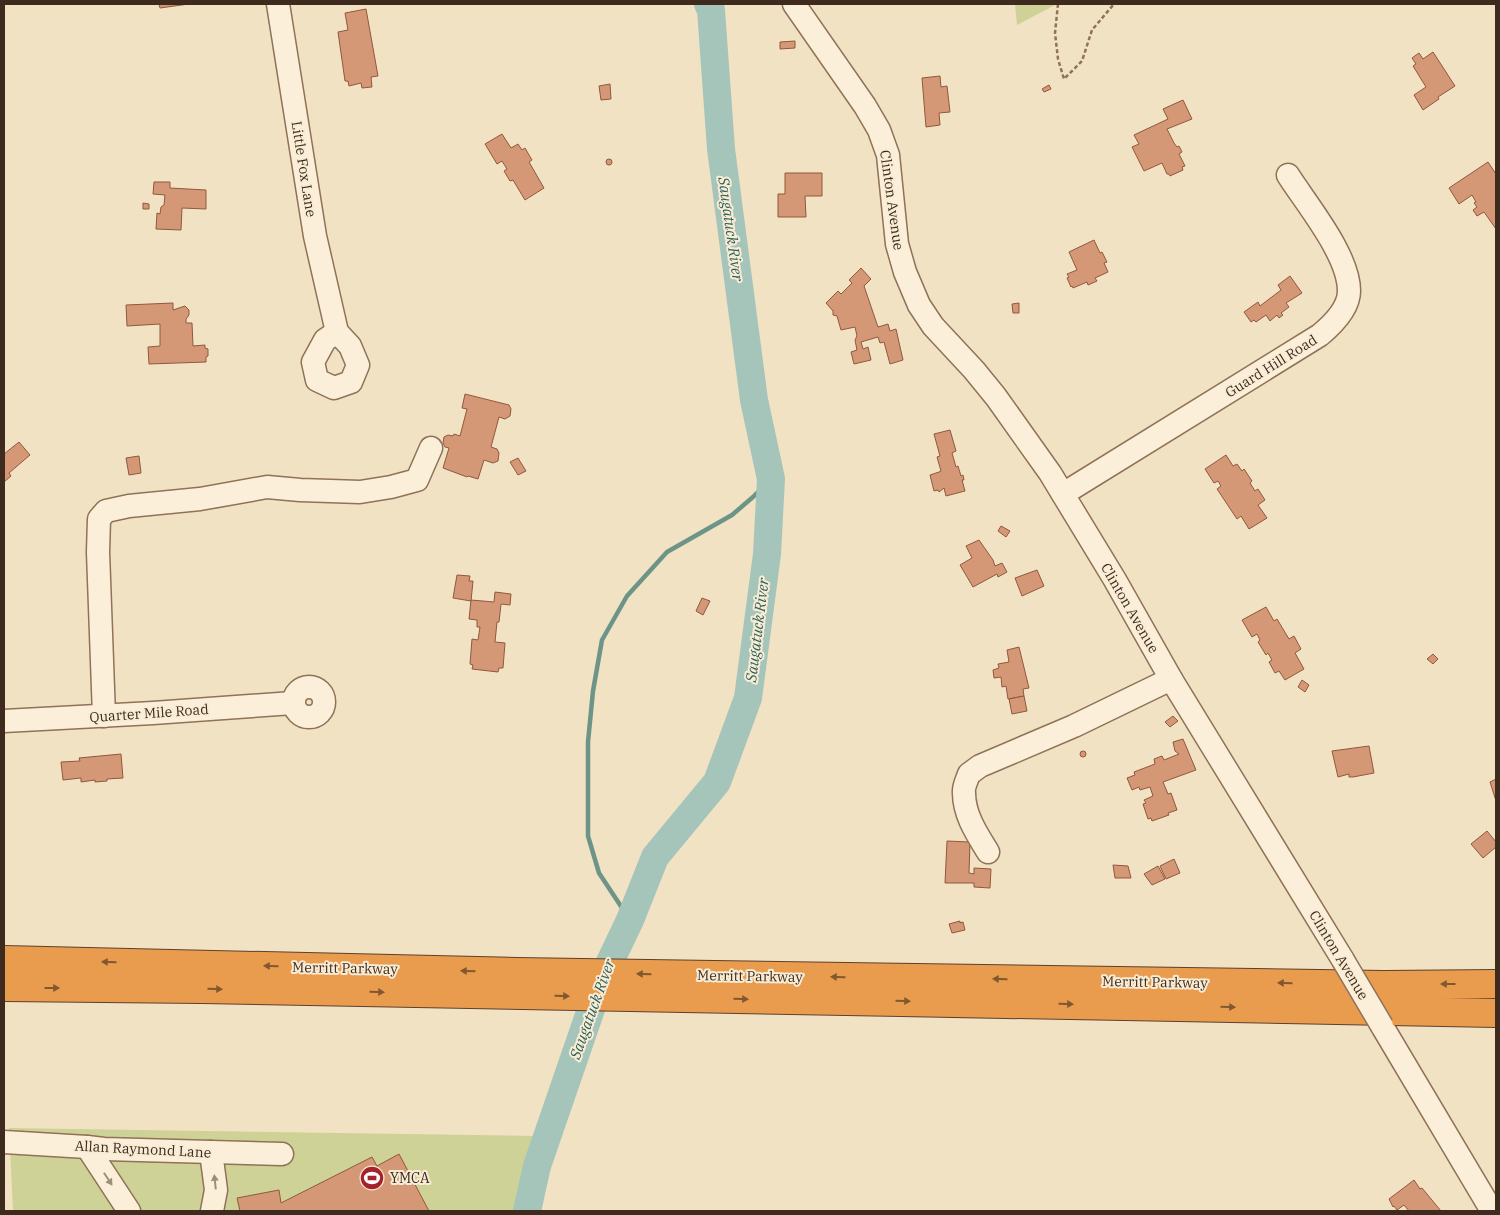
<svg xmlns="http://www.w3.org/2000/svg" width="1500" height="1215" viewBox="0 0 1500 1215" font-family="'IBM Plex Serif',serif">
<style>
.green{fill:#cfd297}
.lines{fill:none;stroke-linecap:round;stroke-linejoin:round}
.stream{stroke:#6c9588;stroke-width:4.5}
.river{stroke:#a6c5ba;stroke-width:28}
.building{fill:#d49876;stroke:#91583b}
.minor-casing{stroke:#8f7258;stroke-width:25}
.highway-casing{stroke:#5d402d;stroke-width:30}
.path{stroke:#8f7258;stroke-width:2.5;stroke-dasharray:4 2.5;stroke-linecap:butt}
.minor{stroke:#fcefd9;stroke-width:22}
.highway{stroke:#e99b4e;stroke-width:28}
.minor-bridge-casing{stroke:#8f7258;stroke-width:25;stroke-linecap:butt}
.minor-bridge{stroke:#fcefd9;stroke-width:22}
.oneway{fill:#825831}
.oneway2{fill:#9d8d7c}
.labels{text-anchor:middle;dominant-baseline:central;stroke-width:4;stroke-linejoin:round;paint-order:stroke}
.street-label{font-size:14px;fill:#3e2b1e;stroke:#f9ecd5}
.poi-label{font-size:14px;fill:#3e2b1e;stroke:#f9ecd5;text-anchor:start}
.water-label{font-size:15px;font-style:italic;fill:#2b5f59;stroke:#f9ecd5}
</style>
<rect width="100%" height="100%" fill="#f2e2c4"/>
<!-- green -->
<g class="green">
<polygon points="1015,4 1057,4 1017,25"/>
<polygon points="9,1128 540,1136 523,1192 523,1211 13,1211"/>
</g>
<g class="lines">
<!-- stream -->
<polyline class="stream" points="630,920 599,873 588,836 588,742 593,691 602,640 627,596 667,552 732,515 753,497 771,479"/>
<!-- river -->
<polyline class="river" points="527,1211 537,1166 600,983 630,920 655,857 717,782 748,698 767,554 771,479 754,400 721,149 711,10 708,4"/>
</g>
<!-- building -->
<g class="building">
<polygon points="159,4 189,4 160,8"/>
<polygon points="366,9 378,76 371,77 372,87 362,88 361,83 349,86 348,81 345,81 338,32 348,30 345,13"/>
<polygon points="795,41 795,48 780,49 780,42"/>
<polygon points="1433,52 1455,86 1438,97 1439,99 1423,110 1414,95 1426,87 1413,66 1416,64 1412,58 1419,53 1423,59"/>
<polygon points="940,76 941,87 947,86 950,112 939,113 940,125 926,127 922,78"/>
<polygon points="610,84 611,99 601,100 599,86"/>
<polygon points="1049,85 1051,89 1044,92 1042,89"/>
<polygon points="1183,100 1192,119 1167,129 1174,143 1177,147 1179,146 1182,152 1179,154 1185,166 1182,167 1183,170 1170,176 1169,174 1167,174 1162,163 1144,171 1132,147 1139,144 1134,135 1168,119 1163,109"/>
<polygon points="502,134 511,148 518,144 522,150 525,148 532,160 529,162 544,188 525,200 513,180 510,181 504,171 507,169 502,161 497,164 485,144"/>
<circle cx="609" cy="162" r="3"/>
<polygon points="1488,162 1496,174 1496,229 1484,212 1477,216 1473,210 1477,207 1474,203 1476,202 1472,195 1459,204 1449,188"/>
<polygon points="785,173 822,173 822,196 805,196 806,217 778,217 778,194 785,194"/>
<polygon points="154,182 170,182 170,188 206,190 206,209 182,208 181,230 156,229 157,213 160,214 161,207 164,205 165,195 153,194"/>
<polygon points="143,203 149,204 149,209 143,209"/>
<polygon points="1094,240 1100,253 1102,252 1107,262 1104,263 1108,272 1095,278 1097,281 1088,285 1087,282 1073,288 1072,286 1071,287 1067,278 1069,277 1067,274 1077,270 1069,252"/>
<polygon points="861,268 871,279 864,286 878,327 888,324 890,331 896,329 903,360 890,364 884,342 880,343 878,337 861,342 863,349 868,347 871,360 854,364 851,352 857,350 855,340 857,336 855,327 841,330 837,316 833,315 833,311 826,303 838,291 841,294 852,283 849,280"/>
<polygon points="1290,276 1302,293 1286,303 1289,307 1281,313 1283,315 1279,318 1277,315 1270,321 1266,315 1256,322 1254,320 1251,322 1244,312 1258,302 1260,306 1281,290 1278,285"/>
<polygon points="173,303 173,310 185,306 189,310 189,315 186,319 186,323 192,323 193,346 205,345 205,348 208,349 208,356 206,357 206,362 149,364 148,347 160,346 160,324 127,326 126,305"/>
<polygon points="1019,303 1019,313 1013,313 1012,304"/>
<polygon points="465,394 509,405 511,409 510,416 505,419 499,417 491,447 497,449 499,453 498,461 493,463 484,460 478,479 468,476 467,477 443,468 449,448 445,447 443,443 444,437 448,435 453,436 454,434 460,436 467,409 462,408"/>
<polygon points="950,430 956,451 952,453 956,467 958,466 961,476 963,475 964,480 962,480 965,491 946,496 944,488 939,492 938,490 934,491 930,475 939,472 941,471 937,457 940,456 934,434"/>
<polygon points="19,442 30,455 9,473 11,476 4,482 4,454"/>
<polygon points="1226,455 1233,466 1237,464 1242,471 1244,469 1252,481 1250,483 1255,491 1258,489 1265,500 1258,505 1267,518 1249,529 1241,516 1237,519 1217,489 1221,486 1218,481 1214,483 1205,469"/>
<polygon points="139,456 141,473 129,475 126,458"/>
<polygon points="518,458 526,471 518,475 510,462"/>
<polygon points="1001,526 1010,531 1006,537 998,531"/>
<polygon points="979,540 993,560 995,566 1002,563 1007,572 998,577 997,574 973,587 960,565 972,558 966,546"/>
<polygon points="1037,570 1044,586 1022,596 1015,578"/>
<polygon points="457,575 470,576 469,581 473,581 471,601 453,598"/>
<polygon points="495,592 511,594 510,605 501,604 499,622 497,622 495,642 505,643 503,668 499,668 498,672 472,669 473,665 470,664 472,639 478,640 480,627 477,627 477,620 469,619 471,600 494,602"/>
<polygon points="702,598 710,601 703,615 696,611"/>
<polygon points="1266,607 1274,621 1277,619 1289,639 1294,636 1301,649 1295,653 1304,669 1285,680 1279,671 1275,673 1269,662 1272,660 1268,653 1266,655 1258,642 1260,640 1257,634 1252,637 1242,620"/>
<polygon points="1019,647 1029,688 1023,689 1024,696 1008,699 1006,686 1002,687 1001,677 994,678 993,670 999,668 998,664 1009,662 1007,650"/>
<polygon points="1433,654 1438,659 1433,664 1427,659"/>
<polygon points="1302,680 1309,685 1305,692 1298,687"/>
<polygon points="1024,696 1027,711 1012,714 1009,699"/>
<polygon points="1173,716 1178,721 1170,727 1165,722"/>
<polygon points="1183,739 1196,770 1163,782 1168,794 1171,793 1177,810 1168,813 1169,815 1152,821 1151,818 1148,819 1143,804 1146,803 1144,800 1153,796 1150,787 1140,790 1139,787 1132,790 1127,778 1135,775 1134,772 1155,764 1154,759 1162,756 1164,760 1179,754 1175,751 1173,742"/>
<polygon points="1369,746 1374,773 1353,777 1349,777 1349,774 1338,777 1332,751"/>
<circle cx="1083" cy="754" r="3"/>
<polygon points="121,754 123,778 107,779 107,781 95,782 95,780 81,782 81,778 63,780 61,762 80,761 79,758"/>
<polygon points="1496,779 1496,801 1490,782"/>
<polygon points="1487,831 1496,842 1496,847 1483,858 1471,844"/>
<polygon points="947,841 970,842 969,873 974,874 974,868 991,869 990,888 974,887 974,883 945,883"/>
<polygon points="1174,859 1180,873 1166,879 1160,866"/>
<polygon points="1113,865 1128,866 1131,878 1115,878"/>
<polygon points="1158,866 1165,879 1152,885 1144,874"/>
<polygon points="960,921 960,923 963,922 965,930 952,933 949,924"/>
<polygon points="399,1154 429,1211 240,1211 237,1198 279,1190 281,1203 372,1157 377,1166"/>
<polygon points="1414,1180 1420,1189 1422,1188 1441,1211 1409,1211 1404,1205 1397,1210 1394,1206 1393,1207 1389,1199"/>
</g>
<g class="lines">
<!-- minor casing -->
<g class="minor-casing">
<g id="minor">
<polyline points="278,4 315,236 337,332 350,346 358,365 351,382 334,388 317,380 313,362 325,340 337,332"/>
<polyline points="794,4 865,106 879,130 888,155 897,244 905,272 919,305 933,326 974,370 996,397 1050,473 1115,580 1171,679 1343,960"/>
<path d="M 1063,494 L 1320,335 C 1332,325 1349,309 1349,291 C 1349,255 1307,205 1288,175"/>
<circle cx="309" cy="702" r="15"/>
<polyline points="104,716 98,552 99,519 106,511 129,506 200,499 267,487 300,490 360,492 391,487 417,480 431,448"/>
<polyline points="4,721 153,713 293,703"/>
<path d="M 988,852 C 977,834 964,815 964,793 C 963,787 967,780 969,774 L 980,766 L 1074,726 L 1171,679"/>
<polyline points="1382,1026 1492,1211"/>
<polyline points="4,1142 87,1147 104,1149 282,1154"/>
<polyline points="87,1147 129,1211"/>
<polyline points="211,1152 216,1190 212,1211"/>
</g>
</g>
<!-- highway casing -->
<g class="highway-casing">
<g id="highway">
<polyline points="4,960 517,972 1384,985 1496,984"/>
<polyline points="4,987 201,989 1496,1013"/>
</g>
</g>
<!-- path -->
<polyline class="path" points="1058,4 1055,33 1058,59 1064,79 1082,61 1092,30 1114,4"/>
<!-- minor -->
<use href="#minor" class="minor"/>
<!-- highway -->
<use href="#highway" class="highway"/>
<!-- minor-bridge casing -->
<g class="minor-bridge-casing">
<polyline id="minor-bridge" points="1343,960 1382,1026"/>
</g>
<!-- minor-bridge -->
<use href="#minor-bridge" class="minor-bridge"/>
</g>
<!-- one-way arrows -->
<defs><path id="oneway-solid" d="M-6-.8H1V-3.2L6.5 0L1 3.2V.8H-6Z" transform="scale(1.25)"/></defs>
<g class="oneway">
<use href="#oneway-solid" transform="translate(109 962) rotate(-179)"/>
<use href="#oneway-solid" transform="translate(271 966) rotate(-179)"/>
<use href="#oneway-solid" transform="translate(468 971) rotate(-179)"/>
<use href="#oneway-solid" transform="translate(644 974) rotate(-179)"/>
<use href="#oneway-solid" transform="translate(838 977) rotate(-179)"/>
<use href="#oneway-solid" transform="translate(1000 979) rotate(-179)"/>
<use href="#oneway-solid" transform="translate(1285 983) rotate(-179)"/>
<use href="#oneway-solid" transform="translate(1448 984) rotate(180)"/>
<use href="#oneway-solid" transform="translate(52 988)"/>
<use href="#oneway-solid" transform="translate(215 989) rotate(1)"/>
<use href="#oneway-solid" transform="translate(377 992) rotate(1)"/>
<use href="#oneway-solid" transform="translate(562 996) rotate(1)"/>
<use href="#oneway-solid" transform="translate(741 999) rotate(1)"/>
<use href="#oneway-solid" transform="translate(903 1001) rotate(1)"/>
<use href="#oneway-solid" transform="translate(1066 1004) rotate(1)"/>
<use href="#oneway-solid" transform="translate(1228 1007) rotate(1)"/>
</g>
<g class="oneway2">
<use href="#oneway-solid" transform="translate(108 1179) rotate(57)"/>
<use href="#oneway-solid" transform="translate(215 1182) rotate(-96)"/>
</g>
<!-- icons -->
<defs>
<g id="stadium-disc" transform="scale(1.25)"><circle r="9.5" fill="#a5222b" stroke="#f9ecd5"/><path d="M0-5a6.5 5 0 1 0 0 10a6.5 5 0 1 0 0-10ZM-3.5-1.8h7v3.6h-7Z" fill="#fff"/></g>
</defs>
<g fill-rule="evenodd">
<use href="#stadium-disc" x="372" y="1178"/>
</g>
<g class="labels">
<!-- street labels -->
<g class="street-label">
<text transform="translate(304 169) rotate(81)">Little Fox Lane</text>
<text transform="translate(892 200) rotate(82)">Clinton Avenue</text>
<text transform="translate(1271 366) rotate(-32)">Guard Hill Road</text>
<text transform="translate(1130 608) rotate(60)">Clinton Avenue</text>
<text transform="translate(149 713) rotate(-4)">Quarter Mile Road</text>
<text transform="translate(1339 955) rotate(59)">Clinton Avenue</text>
<text transform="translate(345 968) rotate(1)">Merritt Parkway</text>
<text transform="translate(750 976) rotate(1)">Merritt Parkway</text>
<text transform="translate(1155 982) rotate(1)">Merritt Parkway</text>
<text transform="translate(143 1149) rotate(3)">Allan Raymond Lane</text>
</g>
<!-- poi labels -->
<g class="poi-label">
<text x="390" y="1178">YMCA</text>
</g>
<!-- water labels -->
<g class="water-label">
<text transform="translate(731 229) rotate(82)">Saugatuck River</text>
<text transform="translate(757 630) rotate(-83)">Saugatuck River</text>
<text transform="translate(592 1009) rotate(-70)">Saugatuck River</text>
</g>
</g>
<!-- border -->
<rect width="1500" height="1215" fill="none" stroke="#3e2b1e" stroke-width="10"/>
</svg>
